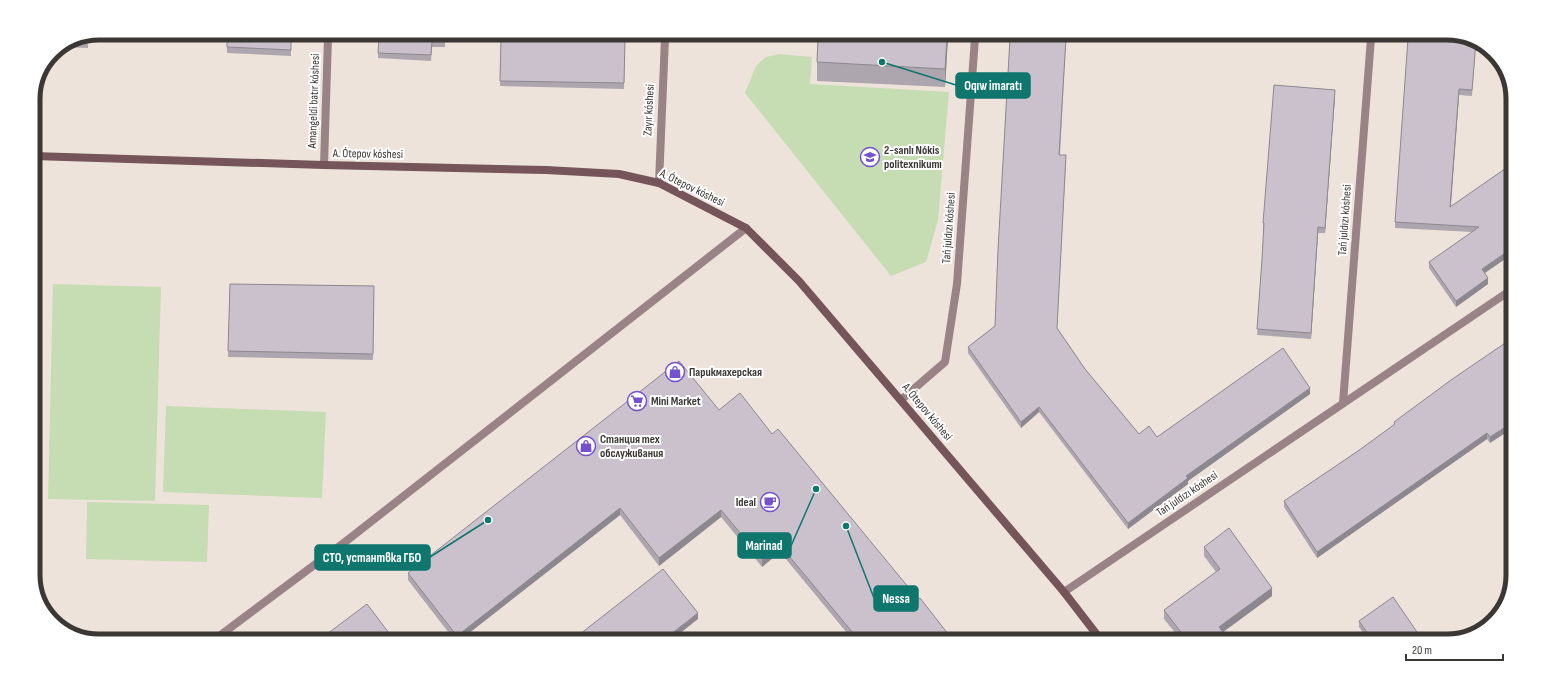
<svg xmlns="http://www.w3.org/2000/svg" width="1546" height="674" viewBox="0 0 1546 674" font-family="'Sofia Sans Condensed',sans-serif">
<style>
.green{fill:#c6dcb3}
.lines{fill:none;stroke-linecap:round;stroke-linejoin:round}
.street{stroke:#9a8386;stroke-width:8}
.secondary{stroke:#755559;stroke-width:8}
.wall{fill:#aea6af}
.shaded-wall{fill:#8d878f}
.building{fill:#cac1cc;stroke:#8d878f}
.labels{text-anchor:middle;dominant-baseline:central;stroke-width:4;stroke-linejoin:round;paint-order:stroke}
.street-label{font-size:12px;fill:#3b3734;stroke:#fff}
.poi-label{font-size:12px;font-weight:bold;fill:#3b3734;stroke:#fff;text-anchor:start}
.rim{fill:none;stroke:#3b3734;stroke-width:5}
.leader{fill:none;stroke:#0f766e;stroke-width:1.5}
.callout-dot{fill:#0f766e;stroke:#fff;stroke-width:1.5}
.callout{fill:#0f766e;stroke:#0f766e;stroke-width:1.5}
.callout-label{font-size:13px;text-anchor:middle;font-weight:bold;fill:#fff}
</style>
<rect width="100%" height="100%" fill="#eee3da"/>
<!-- green -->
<g class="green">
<polygon points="779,54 812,57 810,84 949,92 938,220 926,262 891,276 745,93 756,66 766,57"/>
<polygon points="53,284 161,287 155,501 48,499"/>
<polygon points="166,406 326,412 322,498 163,492"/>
<polygon points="87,502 209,505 207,562 86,559"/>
</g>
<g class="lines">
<!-- street -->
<g class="street">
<polyline points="324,165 328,38"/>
<polyline points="659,183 665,38"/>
<polyline points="901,400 945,362 957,284 975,38"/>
<polyline points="1343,403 1371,38"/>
<polyline points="1064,592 1511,290"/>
<polyline points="218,637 345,542 746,228"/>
</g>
<!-- secondary -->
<polyline class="secondary" points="33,156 324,165 546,170 619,174 659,183 746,228 799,281 1064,592 1101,640"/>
</g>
<!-- wall -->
<g class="wall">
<polygon points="74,38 88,38 88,48 61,47"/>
<polygon points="227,38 291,38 291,56 227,53"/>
<polygon points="445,38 445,47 432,47 431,61 378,58 378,53"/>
<polygon points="501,38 625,38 624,89 500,86"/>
<polygon points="818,38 948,38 945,87 817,81 817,62"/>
<polygon points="1010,38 1066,38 1060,155 1066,161 1057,328 1085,369 1139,434 1157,437 1310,394 1188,481 1188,484 1128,529 1039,412 1021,428 968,353 968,347 995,326"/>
<polygon points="1287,38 1334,38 1334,42"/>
<polygon points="1472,38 1476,41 1472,96 1459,95 1451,207 1512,164 1512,228 1506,232 1485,273 1488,284 1456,307 1429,268 1429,262 1472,232 1395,228 1395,222"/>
<polygon points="1335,96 1325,233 1318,233 1311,339 1257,335 1264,229 1263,229 1263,223"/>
<polygon points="230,284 374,286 373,360 228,357"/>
<polygon points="1511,339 1490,443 1487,439 1317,558 1284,507 1284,501 1358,451 1394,425 1394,422"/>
<polygon points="719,410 772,434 918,599 952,639 852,639 780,552 762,567 721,517 659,566 620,515 464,637 452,637 408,580 408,573"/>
<polygon points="1204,547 1272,596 1223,632 1229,640 1181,640 1164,619 1164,610 1216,572 1204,556"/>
<polygon points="1359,621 1417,638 1413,641 1369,641 1359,627"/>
</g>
<!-- shaded-wall -->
<g class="shaded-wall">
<polygon points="947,38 948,38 945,87 945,69"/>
<polygon points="1459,89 1459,95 1450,213 1450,207"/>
<polygon points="1335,90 1335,96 1325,233 1325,228"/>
<polygon points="1512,222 1512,228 1504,234 1504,228"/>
<polygon points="1318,227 1318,233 1311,339 1311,333"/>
<polygon points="1511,249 1511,255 1482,275 1482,269"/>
<polygon points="1488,278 1488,284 1456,307 1456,301"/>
<polygon points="1310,388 1310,394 1188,481 1188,484 1128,529 1128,523 1186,476"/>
<polygon points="1039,407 1039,412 1021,428 1021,422"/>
<polygon points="1510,424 1510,430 1490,443 1490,437"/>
<polygon points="1487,433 1487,439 1317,558 1317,552"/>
<polygon points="620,508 620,515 464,637 457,637 457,636"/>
<polygon points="721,510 721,517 659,566 659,558"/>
<polygon points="780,545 780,552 762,567 762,559"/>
<polygon points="1272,588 1272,596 1219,635 1219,627"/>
<polygon points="698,613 698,619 674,638 666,638"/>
<polygon points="1417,632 1417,638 1413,641 1405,641"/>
</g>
<!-- building -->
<g class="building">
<polygon points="74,38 88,38 88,42 69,42"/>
<polygon points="227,38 291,38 291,50 227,47"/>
<polygon points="379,38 445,38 445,41 432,41 431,55 378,53"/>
<polygon points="501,38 625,38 624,83 500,81"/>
<polygon points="818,38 947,38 945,69 817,62"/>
<polygon points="1010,38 1066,38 1059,155 1066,155 1057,328 1085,369 1139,434 1149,426 1157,437 1283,348 1310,388 1186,476 1188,478 1128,523 1039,407 1021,422 968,347 995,326 998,250"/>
<polygon points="1408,38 1472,38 1476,41 1472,90 1459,89 1450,207 1512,164 1512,222 1504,228 1511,239 1511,249 1482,269 1488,278 1456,301 1429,262 1479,227 1395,222"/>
<polygon points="1274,85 1335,90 1325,228 1318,227 1311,333 1257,329 1262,259 1264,223 1263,223"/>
<polygon points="230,284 374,286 373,354 228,351"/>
<polygon points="1511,339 1510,424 1490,437 1487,433 1317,552 1284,501 1358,451 1395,424 1394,422 1451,380"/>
<polygon points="679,361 719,410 740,393 772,434 778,429 918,599 920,598 952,639 858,639 780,545 762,559 721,510 659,558 620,508 457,636 408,573"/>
<polygon points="1229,528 1272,588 1219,627 1229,640 1187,640 1164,610 1220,569 1204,547"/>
<polygon points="663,569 698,613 666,638 575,638"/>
<polygon points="1393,597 1417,632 1405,641 1373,641 1359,621"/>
<polygon points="367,604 392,637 323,637"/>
</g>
<!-- icons -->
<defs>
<g id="university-ring" transform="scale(1)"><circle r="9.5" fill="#fff" stroke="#7352cc" stroke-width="1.5"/><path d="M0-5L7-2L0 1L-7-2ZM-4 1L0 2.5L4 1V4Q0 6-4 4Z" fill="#7352cc"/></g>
<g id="shop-ring" transform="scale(1)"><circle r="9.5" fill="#fff" stroke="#7352cc" stroke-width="1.5"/><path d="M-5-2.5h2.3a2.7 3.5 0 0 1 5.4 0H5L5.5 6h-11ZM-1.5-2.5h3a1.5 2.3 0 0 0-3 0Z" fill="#7352cc"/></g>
<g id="supermarket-ring" transform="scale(1)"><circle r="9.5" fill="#fff" stroke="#7352cc" stroke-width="1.5"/><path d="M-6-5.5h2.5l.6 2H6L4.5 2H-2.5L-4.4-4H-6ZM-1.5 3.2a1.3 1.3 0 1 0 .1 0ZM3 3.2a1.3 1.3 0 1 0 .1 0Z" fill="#7352cc"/></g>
<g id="cafe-ring" transform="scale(1)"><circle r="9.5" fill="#fff" stroke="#7352cc" stroke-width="1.5"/><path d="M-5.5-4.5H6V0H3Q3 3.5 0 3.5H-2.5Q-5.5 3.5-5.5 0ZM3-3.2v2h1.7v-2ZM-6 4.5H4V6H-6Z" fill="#7352cc"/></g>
</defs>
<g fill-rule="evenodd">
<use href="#university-ring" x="870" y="157"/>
<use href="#shop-ring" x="675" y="372"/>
<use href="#supermarket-ring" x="637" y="401"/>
<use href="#shop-ring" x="586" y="446"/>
<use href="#cafe-ring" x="770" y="502"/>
</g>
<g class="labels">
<!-- street labels -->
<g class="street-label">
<text transform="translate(314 101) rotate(-88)">Amangeldi batır kóshesi</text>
<text transform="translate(649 110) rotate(-87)">Zayır kóshesi</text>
<text transform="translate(368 154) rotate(1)">A. Ótepov kóshesi</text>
<text transform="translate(692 188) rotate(26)">A. Ótepov kóshesi</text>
<text transform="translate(1345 220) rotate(-86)">Tań juldızı kóshesi</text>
<text transform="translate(949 228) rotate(-86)">Tań juldızı kóshesi</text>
<text transform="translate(927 412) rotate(50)">A. Ótepov kóshesi</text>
<text transform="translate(1187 494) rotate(-34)">Tań juldızı kóshesi</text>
</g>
<!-- poi labels -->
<g class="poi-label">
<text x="884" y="150">2-sanlı Nókis<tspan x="884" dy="14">politexnikumı</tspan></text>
<text x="689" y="372">Парикмахерская</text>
<text x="651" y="401">Mini Market</text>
<text x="600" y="439">Станция тех<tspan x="600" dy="14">обслуживания</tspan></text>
<text x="756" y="502" text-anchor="end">Ideal</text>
</g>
</g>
<!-- crop -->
<path d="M0 0H1546V674H0ZM99 40H1447A59 59 0 0 1 1506 99V575A59 59 0 0 1 1447 634H99A59 59 0 0 1 40 575V99A59 59 0 0 1 99 40Z" fill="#fff" fill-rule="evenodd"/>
<path class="rim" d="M99 40H1447A59 59 0 0 1 1506 99V575A59 59 0 0 1 1447 634H99A59 59 0 0 1 40 575V99A59 59 0 0 1 99 40Z"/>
<!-- callouts -->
<path class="leader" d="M882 62L956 85M816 489L791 546M488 520L430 557M846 526L874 598"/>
<g class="callout-dot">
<circle cx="882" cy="62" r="4"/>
<circle cx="816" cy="489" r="4"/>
<circle cx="488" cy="520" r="4"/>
<circle cx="846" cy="526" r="4"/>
</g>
<g class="callout">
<rect x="956" y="73" width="74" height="25" rx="4"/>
<rect x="738" y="533" width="53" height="25" rx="4"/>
<rect x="315" y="545" width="115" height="25" rx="4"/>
<rect x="874" y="586" width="44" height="25" rx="4"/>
</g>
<g class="callout-label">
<text x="993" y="90">Oqıw imaratı</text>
<text x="764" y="550">Marinad</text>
<text x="372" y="562">СТО, устантвка ГБО</text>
<text x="896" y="603">Nessa</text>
</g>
<!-- scale -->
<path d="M1406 654v6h97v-6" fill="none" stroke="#3b3734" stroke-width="2"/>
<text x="1412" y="654" font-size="12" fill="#3b3734" stroke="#ffffff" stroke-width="3" paint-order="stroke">20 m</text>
</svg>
